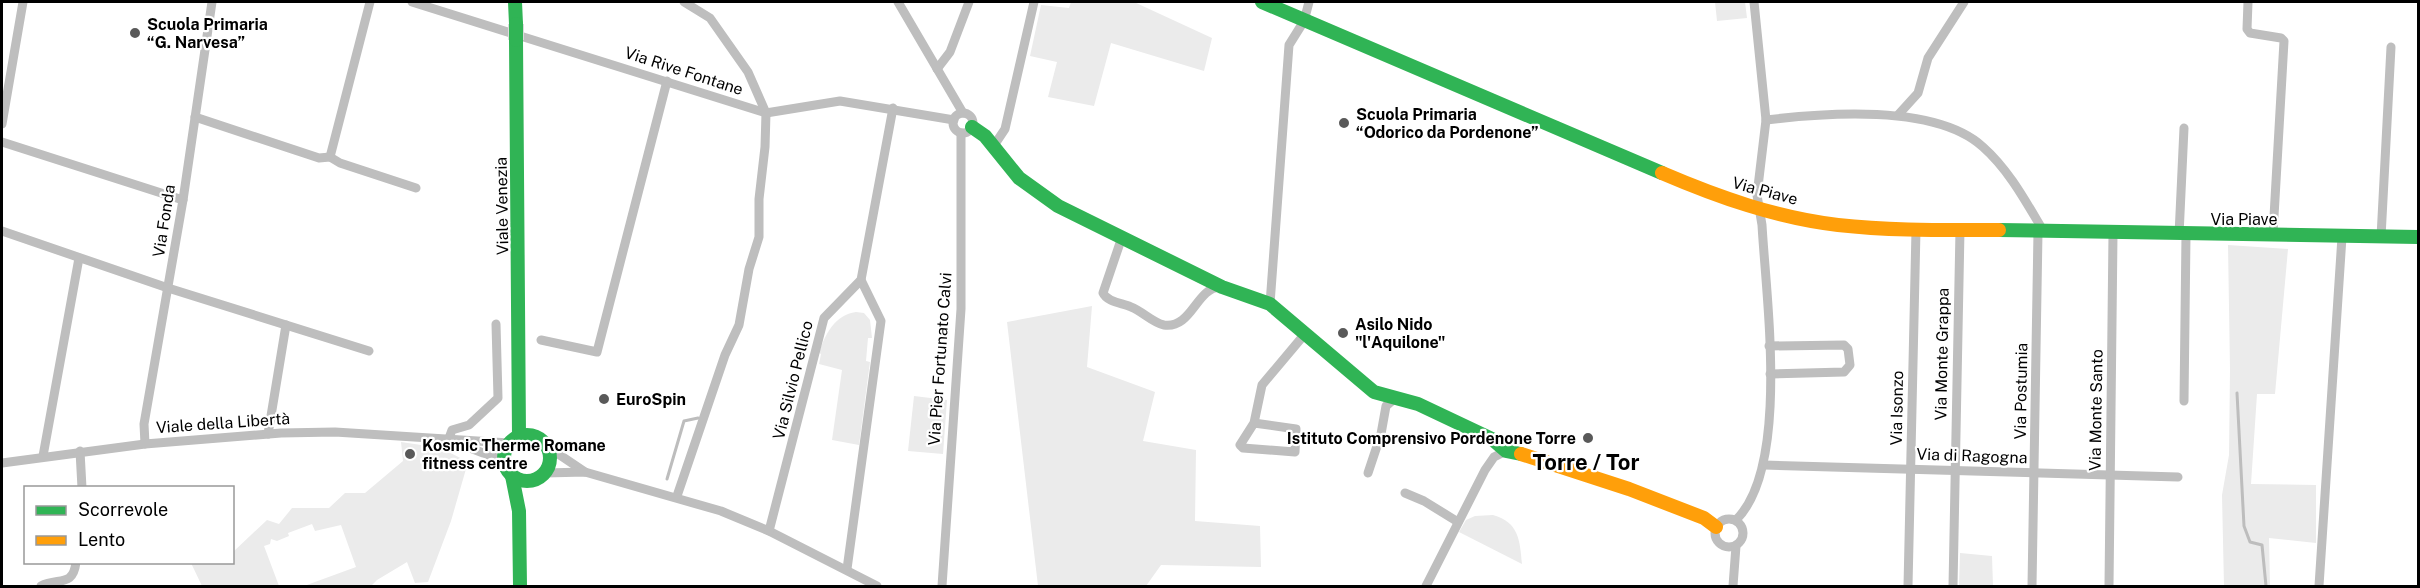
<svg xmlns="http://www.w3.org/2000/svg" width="2420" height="588" viewBox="0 0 2420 588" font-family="'Public Sans',sans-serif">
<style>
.green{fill:#ebebeb}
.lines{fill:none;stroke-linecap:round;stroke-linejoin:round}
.stream{stroke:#bdbdbd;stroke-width:3}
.street{stroke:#bebebe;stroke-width:9}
.fast{stroke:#30b455;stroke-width:14}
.slow{stroke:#ff9f0a;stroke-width:14}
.fast-bridge-casing{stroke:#dbdbdb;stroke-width:16;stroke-linecap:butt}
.fast-bridge{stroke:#30b455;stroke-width:14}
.poi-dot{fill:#595959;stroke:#fff;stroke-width:2}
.labels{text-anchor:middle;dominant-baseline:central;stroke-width:4.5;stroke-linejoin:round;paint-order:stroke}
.poi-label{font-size:16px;font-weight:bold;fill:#000;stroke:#fff;text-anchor:start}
.street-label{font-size:16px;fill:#000;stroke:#fff}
.district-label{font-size:22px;font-weight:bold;fill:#000;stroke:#fff}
</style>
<rect width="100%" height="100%" fill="#fff"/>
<!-- green -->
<g class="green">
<polygon points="1071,2 1134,2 1212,38 1204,71 1111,43 1094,106 1048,97 1057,62 1030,56 1041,5 1069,8"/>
<polygon points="1715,2 1745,2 1747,18 1717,21"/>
<polygon points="2228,245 2288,249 2275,394 2257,394 2251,484 2316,485 2316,543 2269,538 2270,586 2224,586 2222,495 2229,455 2230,369"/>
<polygon points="1092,306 1087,367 1155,392 1143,441 1196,450 1195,521 1260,526 1261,567 1161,565 1146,586 1038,586 1007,322"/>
<path d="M 856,312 L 864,313 L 870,320 L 872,338 L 868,338 L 866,361 L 870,362 L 859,445 L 832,440 L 842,370 L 819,364 L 821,354 L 819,353 C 825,334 835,315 856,312 Z"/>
<polygon points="914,396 947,400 943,454 908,451"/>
<polygon points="401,442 441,448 468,462 451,521 428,582 415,583 407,562 377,580 371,586 304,586 356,567 341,525 315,531 312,524 288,533 289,536 277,541 271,539 270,544 264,546 279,586 202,586 191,563 232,562 233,552 267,520 279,524 292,508 329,508 345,493 365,493 403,461"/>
<path d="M 1493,515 C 1519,522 1520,541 1522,564 L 1459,532 L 1466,520 L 1475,516 Z"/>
<polygon points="1960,553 1992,556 1993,586 1959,586"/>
</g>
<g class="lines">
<!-- stream -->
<g class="stream">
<polyline points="2237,393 2244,526 2250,542 2262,545 2266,586"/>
<polyline points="667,479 684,421 698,418"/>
</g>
<!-- street -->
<g class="street">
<polyline points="370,2 330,157 340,163 416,188"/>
<polyline points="412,2 766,113 840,101 954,120"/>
<polyline points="898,2 963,113"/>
<polyline points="2248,2 2247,29 2250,33 2281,38 2284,41 2273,234"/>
<polyline points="937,69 950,52 969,2"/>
<circle cx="963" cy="123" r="10"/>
<polyline points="1898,115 1918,93 1928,58 1964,2"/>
<polyline points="195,117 319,158 330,157"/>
<path d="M 1766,120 C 1824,113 1936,104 1983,147 C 2009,170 2026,202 2044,232"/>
<polyline points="2,124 23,2"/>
<polyline points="2,142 183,200"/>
<polyline points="993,147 1005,129 1034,2"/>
<polyline points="2,231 168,288 369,351"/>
<polyline points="2179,235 2184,128"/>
<path d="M 1122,237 L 1103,293 C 1107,302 1122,303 1131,307 C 1142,311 1153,323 1164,325 C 1192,329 1196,288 1220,287"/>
<polyline points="2381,237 2391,47"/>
<polyline points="1270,304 1289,45 1304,21 1309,2"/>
<polyline points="541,340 597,352 667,81"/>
<polyline points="1769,346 1844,345 1848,349 1850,365 1844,372 1770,374"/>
<polyline points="2184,401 2186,235"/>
<polyline points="1254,423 1296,429 1295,452 1243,448 1240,445 1254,423 1262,385 1304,335"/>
<polyline points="268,434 286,325"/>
<polyline points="448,441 452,430 469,425 498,398 496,324"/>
<polyline points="457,443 504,461"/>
<polyline points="145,444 144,424 183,200 212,2"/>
<polyline points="548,447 585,472"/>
<polyline points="80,451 82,488"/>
<polyline points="43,456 79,258"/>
<polyline points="2,463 145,444 281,433 335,432 509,443"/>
<polyline points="1764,465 2178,477"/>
<polyline points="545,473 585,472 721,511 769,531 877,586"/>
<polyline points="1368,473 1381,434 1386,406 1393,400"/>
<polyline points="1405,493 1424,501 1458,522"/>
<polyline points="677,496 725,355 739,325 749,269 759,237 759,199 765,147 766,113 748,72 710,18 684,2"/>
<circle cx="1729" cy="533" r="14"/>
<path d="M 1736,520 C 1790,467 1766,298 1762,225 L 1757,195 L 1766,120 L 1754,2"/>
<polyline points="769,531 824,318 861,280 893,108"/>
<polyline points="847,569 881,321 861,280"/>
<path d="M 41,586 C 58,577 73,588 76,562"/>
<polyline points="942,586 961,309 961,133"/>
<polyline points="1426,586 1485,470 1494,457 1506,451"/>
<polyline points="1733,586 1736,546"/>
<polyline points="1908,586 1916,230"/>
<polyline points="1953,586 1960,230"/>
<polyline points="2032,586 2038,232"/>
<polyline points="2109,586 2113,234"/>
<polyline points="2319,586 2342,237"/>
</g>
<!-- fast -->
<g class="fast">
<polyline points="515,2 516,24"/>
<polyline points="1262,2 1662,173"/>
<polyline points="516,40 519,436"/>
<polyline points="972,127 985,136 1019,178 1058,206 1222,287 1270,304 1374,392 1418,404 1492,439 1506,451 1521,454"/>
<polyline points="1999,230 2418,237"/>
<circle cx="527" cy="458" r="23"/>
<polyline points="512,476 519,511 520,586"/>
</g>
<!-- slow -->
<g class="slow">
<path d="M 1662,173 C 1718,197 1777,218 1838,225 C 1891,231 1945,230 1999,230"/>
<polyline points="1521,454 1629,489 1704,518 1716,527"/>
</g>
<!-- fast-bridge casing -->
<g class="fast-bridge-casing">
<polyline id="fast-bridge" points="516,24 516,40"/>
</g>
<!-- fast-bridge -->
<use href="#fast-bridge" class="fast-bridge"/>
</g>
<!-- markers -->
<g class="poi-dot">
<circle cx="135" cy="33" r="6"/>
<circle cx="1344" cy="123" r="6"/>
<circle cx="1343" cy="333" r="6"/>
<circle cx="604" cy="399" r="6"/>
<circle cx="1588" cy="438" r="6"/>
<circle cx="410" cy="454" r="6"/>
</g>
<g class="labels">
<!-- poi labels -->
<g class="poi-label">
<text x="147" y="24">Scuola Primaria<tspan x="147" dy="18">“G. Narvesa”</tspan></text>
<text x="1356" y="114">Scuola Primaria<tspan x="1356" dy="18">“Odorico da Pordenone”</tspan></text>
<text x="1355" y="324">Asilo Nido<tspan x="1355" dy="18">"l'Aquilone"</tspan></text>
<text x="616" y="399">EuroSpin</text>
<text x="1576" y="438" text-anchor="end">Istituto Comprensivo Pordenone Torre</text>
<text x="422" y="445">Kosmic Therme Romane<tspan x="422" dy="18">fitness centre</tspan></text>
</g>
<!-- street labels -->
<g class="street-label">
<text transform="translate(684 71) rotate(18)">Via Rive Fontane</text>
<text transform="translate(1765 191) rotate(15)">Via Piave</text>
<text transform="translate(502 206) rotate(-91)">Viale Venezia</text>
<text x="2244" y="219">Via Piave</text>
<text transform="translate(164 221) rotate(-81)">Via Fonda</text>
<text transform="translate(1942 354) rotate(-89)">Via Monte Grappa</text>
<text transform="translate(940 359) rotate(-86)">Via Pier Fortunato Calvi</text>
<text transform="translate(793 380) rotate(-76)">Via Silvio Pellico</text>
<text transform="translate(2021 391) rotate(-89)">Via Postumia</text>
<text transform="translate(1897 408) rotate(-89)">Via Isonzo</text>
<text transform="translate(2096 410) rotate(-89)">Via Monte Santo</text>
<text transform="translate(223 423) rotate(-4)">Viale della Libertà</text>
<text transform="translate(1972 456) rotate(2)">Via di Ragogna</text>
</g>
<!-- district labels -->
<g class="district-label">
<text x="1586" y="462">Torre / Tor</text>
</g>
</g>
<!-- border -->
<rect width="2420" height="588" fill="none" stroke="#000000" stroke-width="6"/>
<!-- legend -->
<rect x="24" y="486" width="210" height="78" fill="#ffffff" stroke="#999999" stroke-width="1.5"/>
<rect x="36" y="506" width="30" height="9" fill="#30b455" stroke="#999999" stroke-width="1.5"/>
<text x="78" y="516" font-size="18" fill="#000000">Scorrevole</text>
<rect x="36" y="536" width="30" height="9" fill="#ff9f0a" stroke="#999999" stroke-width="1.5"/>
<text x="78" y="546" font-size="18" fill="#000000">Lento</text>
</svg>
